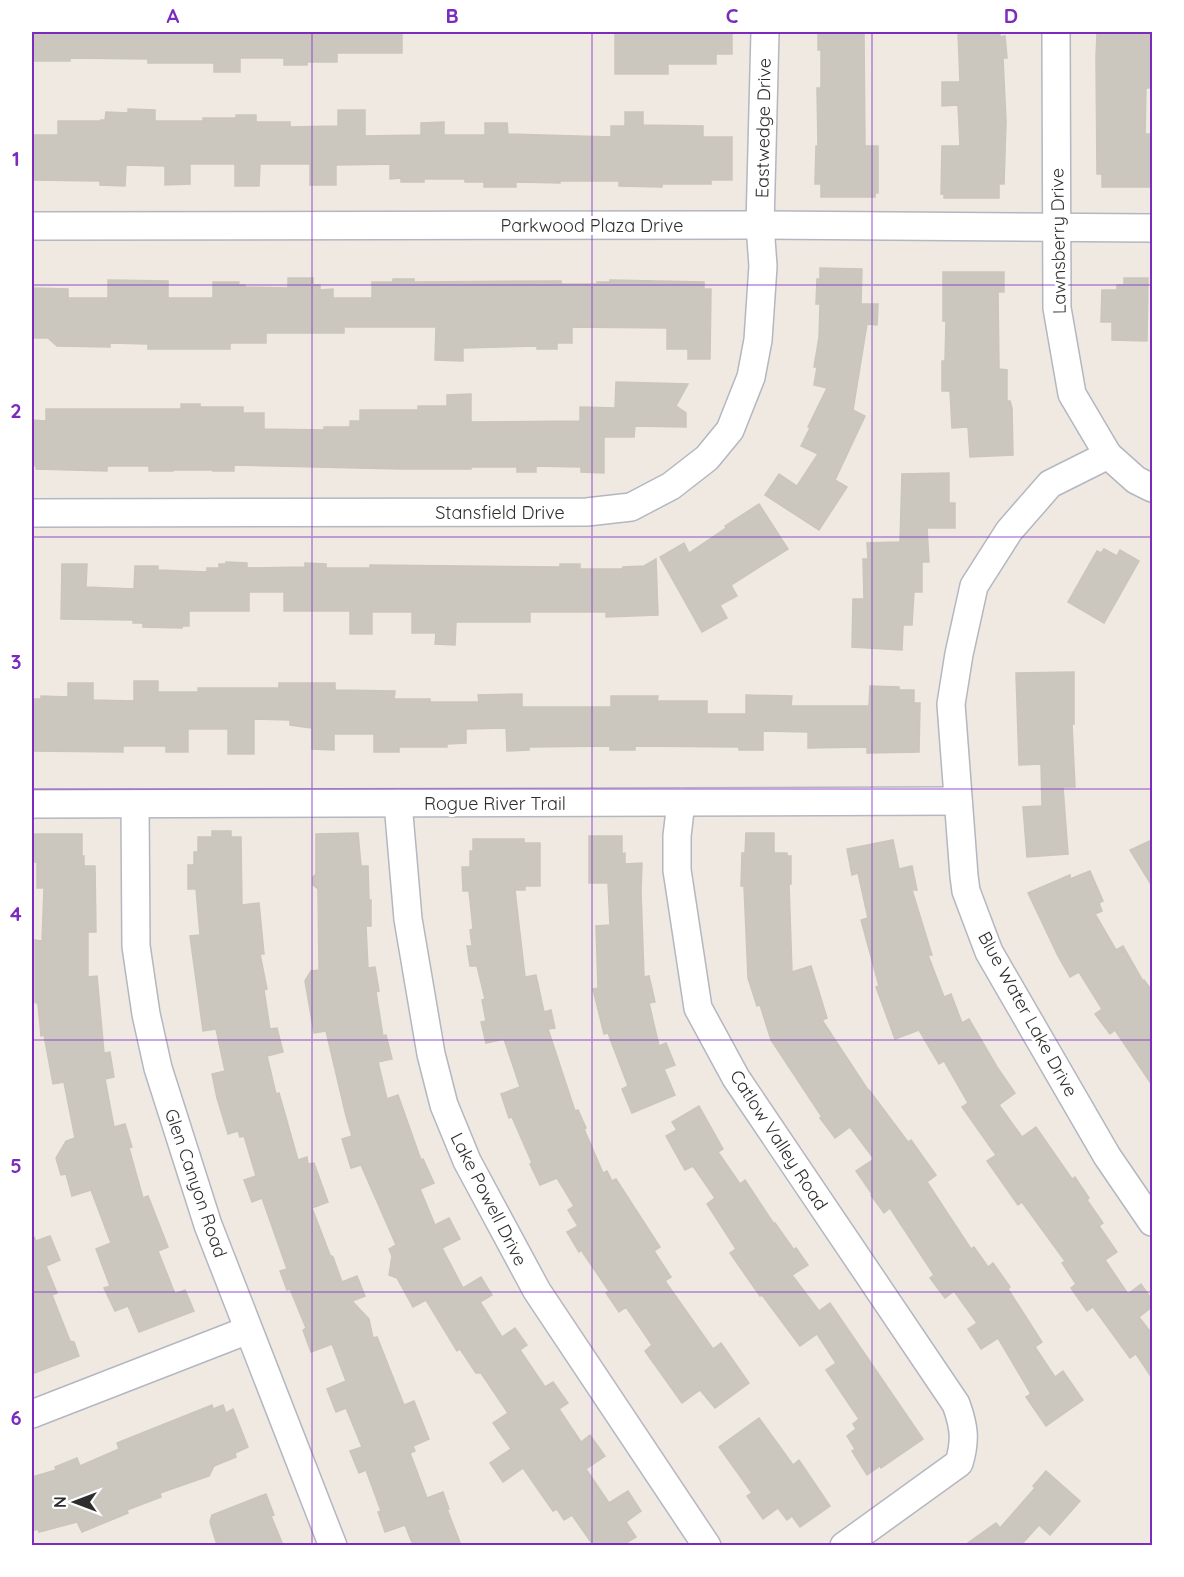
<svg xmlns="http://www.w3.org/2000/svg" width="1184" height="1577" viewBox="0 0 1184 1577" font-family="Quicksand,sans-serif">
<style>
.building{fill:#cbc7bf;stroke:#cbc5ba;stroke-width:1.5}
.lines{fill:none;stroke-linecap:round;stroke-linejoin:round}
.minor-casing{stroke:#b4b7c1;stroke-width:30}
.minor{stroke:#fff;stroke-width:27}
.grid{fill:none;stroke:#7b2cbf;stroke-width:1.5;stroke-opacity:0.55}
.labels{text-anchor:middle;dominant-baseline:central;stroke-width:6;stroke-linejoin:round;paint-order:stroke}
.street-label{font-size:18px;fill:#2e2e2e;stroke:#fff}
.neatline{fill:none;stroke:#7b2cbf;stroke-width:2}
.grid-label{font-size:20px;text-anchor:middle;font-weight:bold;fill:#7b2cbf}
</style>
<rect width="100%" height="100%" fill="#efe9e1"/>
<!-- building -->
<g class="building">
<polygon points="32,32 402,32 402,53 337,53 337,62 307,62 307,65 284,65 284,58 240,58 240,72 214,72 214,63 148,63 148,59 70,58 70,61 32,61"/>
<polygon points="615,32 732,32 732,54 716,54 716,64 668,64 668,74 615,74"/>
<polygon points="818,32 864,32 865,146 878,146 878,193 875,193 875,197 821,197 821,184 815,184 816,146 818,146 817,88 821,88 821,50 818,50"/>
<polygon points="958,32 1000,32 1000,37 1005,36 1007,58 1003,58 1006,121 1004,184 999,184 999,198 944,198 944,194 941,194 942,146 960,146 958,105 942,106 942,82 960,82"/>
<polygon points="1101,32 1152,32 1152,88 1146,88 1145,134 1152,134 1152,187 1102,187 1102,174 1097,174 1096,57 1097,34 1101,34"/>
<polygon points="128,109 155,110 155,121 203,121 203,118 236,118 236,115 256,115 256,122 290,122 290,127 338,126 338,110 365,110 365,136 421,135 421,123 444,122 444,135 485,135 485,123 507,123 508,134 611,137 611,126 625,126 625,112 643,112 643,125 703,126 703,137 732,137 732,180 711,180 711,184 662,184 662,187 619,186 619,181 560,181 560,183 516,182 516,187 484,187 484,182 465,182 465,179 424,179 424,182 401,182 401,178 390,179 390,164 336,165 336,185 310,185 310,164 260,164 259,186 235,186 235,164 190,164 190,184 165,185 165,166 126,165 125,186 100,185 100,181 32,180 32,135 58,135 58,121 101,121 101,120 105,120 106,112 128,113"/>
<polygon points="820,268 862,269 861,304 878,304 877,325 867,324 853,410 865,416 835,480 847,487 819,530 765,495 779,474 797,486 818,454 801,446 810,428 808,427 827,388 814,385 817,367 814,367 819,337 820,304 816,304 817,279 820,279"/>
<polygon points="943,272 1004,272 1004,292 998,292 999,369 1007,370 1007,401 1010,401 1012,408 1013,455 970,457 968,427 952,428 950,391 942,391 942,361 945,361 946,321 943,321"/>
<polygon points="288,278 313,278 313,285 320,285 320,290 333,289 333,298 372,298 372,282 393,282 393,279 414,279 414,282 561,281 561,284 597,284 597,282 610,282 610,280 704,282 704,289 711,289 710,359 688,359 688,349 667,349 667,328 572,327 572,343 557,343 557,349 537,349 537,346 463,348 463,361 435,360 436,327 344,327 344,333 266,333 266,343 230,343 230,349 148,349 148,344 110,343 110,347 57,346 48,338 32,338 32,288 68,289 68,298 108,298 108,280 168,281 168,298 213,298 213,282 239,282 238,285 245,285 245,287 288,288"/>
<polygon points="1124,278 1148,278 1147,341 1112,340 1112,322 1101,322 1102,290 1117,290 1117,285 1124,285"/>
<polygon points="616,382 688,384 676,406 686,413 686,427 635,426 634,437 604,437 604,473 581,472 581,467 536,466 536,472 517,472 517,467 471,467 471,469 401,469 234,465 234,471 213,471 213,470 173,470 173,471 149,471 149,466 107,466 107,471 36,469 36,466 32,465 32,420 46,421 46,409 181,409 181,404 200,404 200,407 243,407 243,413 264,413 264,429 324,430 324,427 350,427 350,421 360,421 360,410 418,410 418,406 447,406 447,395 471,394 471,422 580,421 580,407 615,408"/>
<polygon points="949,473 949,503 955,503 955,528 927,528 929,562 922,562 922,592 914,592 912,625 903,625 902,650 852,647 853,599 864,599 863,559 868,559 867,543 900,542 902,474"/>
<polygon points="759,504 788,549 731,585 737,596 720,605 727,618 702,632 660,557 684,543 689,553 726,528 725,526"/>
<polygon points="1104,549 1117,556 1120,550 1139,561 1104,623 1068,602 1097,551 1101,553"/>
<polygon points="656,559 658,615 606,617 606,612 530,612 530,622 456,622 455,645 435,644 436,633 412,633 412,612 372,612 372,634 350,634 350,611 284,611 284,592 249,592 249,611 189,611 189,626 182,626 182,628 143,627 143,623 133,623 133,620 61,619 62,564 87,564 86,587 134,589 135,566 158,566 158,570 207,572 207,568 219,568 219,564 226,564 226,562 247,563 247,568 305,567 305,563 326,564 326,568 370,568 370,565 560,567 560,564 580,564 580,569 623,569 623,567 644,566"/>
<polygon points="1074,672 1074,724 1072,724 1075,787 1063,787 1068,854 1027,857 1023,807 1042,806 1041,764 1019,765 1016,673"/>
<polygon points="134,681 158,681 158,692 198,692 198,688 279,688 279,683 335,683 335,690 395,691 394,699 430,699 430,702 479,702 478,695 522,694 522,707 611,707 611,696 658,696 657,701 707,701 707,714 746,714 746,695 792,696 791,706 869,706 870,686 899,687 899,690 914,690 914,703 920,703 919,752 867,753 867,747 808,748 808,732 763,731 763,750 739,750 739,747 635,746 635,750 610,750 610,746 529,747 529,750 507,751 506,728 466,729 466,743 447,744 447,747 399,747 399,752 374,752 374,734 334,734 334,750 312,749 312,728 290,725 290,720 254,719 254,754 228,754 228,729 188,729 188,752 166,752 166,746 123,746 123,752 33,751 32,699 41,699 41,696 68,697 68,683 93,683 93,700 134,701"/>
<polygon points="212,831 231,831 231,837 241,837 242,905 259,903 264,954 260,954 267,989 264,990 270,1029 277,1028 283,1052 267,1056 276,1094 279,1093 298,1160 307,1157 308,1164 314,1163 328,1202 312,1208 330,1255 333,1257 342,1282 357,1276 365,1296 352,1301 369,1319 373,1338 377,1337 404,1405 414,1401 429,1439 413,1446 415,1451 410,1453 427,1498 443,1492 449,1509 447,1509 461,1545 413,1545 405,1525 385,1532 378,1512 381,1511 366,1470 359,1473 350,1451 362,1447 346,1408 336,1412 327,1389 346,1381 332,1344 311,1352 303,1330 306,1328 290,1289 287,1290 280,1271 287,1269 262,1198 252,1202 244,1180 256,1176 244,1136 240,1137 238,1131 228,1134 217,1098 212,1074 225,1071 216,1029 203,1031 190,936 200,935 196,889 188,889 188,865 194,865 194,852 198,852 198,837 212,837"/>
<polygon points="358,833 361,866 368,866 369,900 371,900 371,926 366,926 368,968 375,967 379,991 376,992 383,1036 386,1035 392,1059 378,1062 387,1099 398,1095 421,1160 423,1159 434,1183 420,1189 435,1225 449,1218 460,1239 442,1248 463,1288 481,1277 492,1295 480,1302 502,1337 515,1328 527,1345 520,1350 545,1387 553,1382 568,1403 559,1409 581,1442 590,1435 605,1456 586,1469 609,1503 628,1491 641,1511 626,1522 636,1537 623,1545 593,1545 572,1515 564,1520 557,1509 553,1511 523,1468 503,1482 490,1463 511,1449 493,1423 508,1413 481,1373 476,1373 460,1349 457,1351 426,1300 413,1307 397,1278 389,1275 392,1256 389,1249 396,1245 361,1165 351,1168 342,1139 352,1136 346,1116 326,1031 314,1033 305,981 311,971 319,970 318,889 313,885 313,877 316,874 316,834"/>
<polygon points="746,833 774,833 774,853 787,853 787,856 791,856 791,884 789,884 792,972 811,966 827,1018 822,1020 868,1090 869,1090 908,1142 911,1140 936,1175 927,1182 971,1249 974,1247 988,1267 993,1263 1010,1287 1008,1289 1042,1342 1035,1347 1055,1377 1063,1371 1083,1400 1046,1426 1026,1397 1031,1394 998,1338 981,1349 968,1329 977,1323 954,1291 945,1298 930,1278 934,1275 890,1208 884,1213 871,1195 872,1194 856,1171 874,1159 850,1127 835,1138 820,1118 822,1117 771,1040 760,1005 757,1006 748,978 744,886 741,886 742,853 745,853"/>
<polygon points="32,834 82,834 82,856 84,856 84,866 95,866 96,932 88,932 88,977 97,976 104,1053 110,1052 114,1077 105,1079 114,1127 125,1124 132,1147 129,1148 143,1198 148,1196 168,1247 158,1251 175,1294 185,1290 194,1311 139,1332 128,1306 115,1311 104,1288 110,1286 96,1249 111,1243 91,1190 72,1196 66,1174 61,1175 56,1158 66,1141 75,1138 64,1082 53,1084 44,1035 41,1036 38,1004 35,1002 35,940 42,941 44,888 37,888 37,862 32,862"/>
<polygon points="589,836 622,836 622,854 625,853 625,864 642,863 641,891 644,977 649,976 655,1002 649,1003 659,1046 666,1043 675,1065 664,1069 675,1095 632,1113 622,1089 628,1086 608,1033 604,1034 593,989 598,988 596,926 610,925 608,883 589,883"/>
<polygon points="473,839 524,839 524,843 540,843 540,886 525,886 525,890 515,890 525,977 536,975 544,1012 551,1010 555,1028 548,1029 575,1111 578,1110 586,1128 584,1129 603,1173 607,1171 612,1181 616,1179 660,1247 654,1251 671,1277 665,1281 713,1349 721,1343 749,1383 715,1408 700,1390 682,1403 645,1351 652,1345 626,1307 619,1312 606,1293 609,1291 581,1250 579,1252 567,1232 578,1226 568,1210 574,1206 557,1178 540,1185 530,1164 532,1163 512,1117 509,1118 501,1094 520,1087 504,1039 486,1043 481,1022 486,1021 482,1000 485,999 477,966 470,966 467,946 472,946 470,930 473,929 469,891 463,891 462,867 470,867 470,851 473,851"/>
<polygon points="893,840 899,869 912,866 917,890 912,890 932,955 928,955 944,997 951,994 962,1023 969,1019 997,1067 1015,1093 999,1105 1022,1137 1036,1127 1072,1179 1075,1177 1089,1198 1087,1200 1103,1223 1099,1226 1117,1252 1105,1260 1128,1294 1141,1284 1152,1300 1152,1307 1139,1317 1152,1334 1152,1378 1136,1354 1130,1358 1093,1307 1087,1311 1071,1288 1076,1284 1062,1263 1065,1261 1022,1202 1018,1205 987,1161 996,1155 962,1107 968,1103 944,1061 939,1064 919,1030 895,1039 876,987 879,986 861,920 868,918 858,873 852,875 847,849"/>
<polygon points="1152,840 1152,886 1130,850"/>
<polygon points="1090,871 1103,901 1099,903 1102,911 1095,914 1116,950 1123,946 1143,981 1144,980 1152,991 1152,1085 1115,1030 1110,1034 1095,1014 1102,1009 1079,972 1070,977 1058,956 1028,893 1070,875 1070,879"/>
<polygon points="699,1106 723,1149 718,1152 740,1184 745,1180 774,1224 775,1223 794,1250 796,1248 808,1265 792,1275 819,1311 830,1303 923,1439 881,1468 880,1466 867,1475 852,1451 855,1449 847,1436 856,1429 853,1424 859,1419 826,1370 836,1363 817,1334 800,1346 762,1295 760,1296 730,1253 736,1249 707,1204 715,1198 693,1166 685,1170 666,1136 677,1130 672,1122"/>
<polygon points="32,1233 36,1241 50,1236 60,1260 46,1266 57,1293 52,1295 70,1341 74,1342 79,1356 32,1374"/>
<polygon points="212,1405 213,1409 223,1405 226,1413 233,1409 248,1447 235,1453 236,1457 214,1466 209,1476 160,1493 161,1497 127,1510 128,1513 82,1532 77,1522 39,1532 38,1529 32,1531 32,1477 56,1470 55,1467 77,1458 80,1466 119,1449 117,1443"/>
<polygon points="759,1418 793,1465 799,1460 830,1506 800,1527 792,1516 787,1520 778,1508 763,1519 747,1496 752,1493 719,1447"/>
<polygon points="1046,1471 1080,1501 1050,1535 1039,1525 1021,1545 965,1545 996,1523 1000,1528 1035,1488 1033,1486"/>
<polygon points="266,1494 274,1515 271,1516 283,1545 217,1545 210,1522 212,1515"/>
</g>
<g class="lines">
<!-- minor casing -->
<g class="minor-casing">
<g id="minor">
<polyline points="1056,32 1057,308 1072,394 1108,455 1136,480 1152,488"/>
<polyline points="32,226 760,225 1152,228"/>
<polyline points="1108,455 1050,484 1009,531 974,586 959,654 951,704 964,876 966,891 989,952 1107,1156 1152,1222"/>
<polyline points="32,513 587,512 631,507 671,486 707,458 730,430 751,377 758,340 763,266 760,225 765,32"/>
<path d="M 681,802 L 677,836 L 677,870 L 698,1008 L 736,1078 L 956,1404 C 964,1426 966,1440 959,1463 L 844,1546"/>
<polyline points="398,803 408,919 431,1054 444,1105 467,1161 537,1291 707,1546"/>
<polyline points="32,804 958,801"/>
<polyline points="135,804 136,946 146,1014 158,1068 208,1225 333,1546"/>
<polyline points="32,1414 248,1330"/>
</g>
</g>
<!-- minor -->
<use href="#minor" class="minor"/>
</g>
<!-- grid -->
<path class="grid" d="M 312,32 L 312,1546M 592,32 L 592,1546M 872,32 L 872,1546M 32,285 L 1152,285M 32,537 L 1152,537M 32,789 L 1152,789M 32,1040 L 1152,1040M 32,1292 L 1152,1292"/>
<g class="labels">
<!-- street labels -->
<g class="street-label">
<text transform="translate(763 128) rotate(-89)">Eastwedge Drive</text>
<text x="592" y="225">Parkwood Plaza Drive</text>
<text transform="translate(1058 241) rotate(-91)">Lawnsberry Drive</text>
<text x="500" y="512">Stansfield Drive</text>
<text x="495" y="803">Rogue River Trail</text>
<text transform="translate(1028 1014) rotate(61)">Blue Water Lake Drive</text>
<text transform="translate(779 1140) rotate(57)">Catlow Valley Road</text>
<text transform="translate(196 1183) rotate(71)">Glen Canyon Road</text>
<text transform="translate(489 1199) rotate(63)">Lake Powell Drive</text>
</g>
</g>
<!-- border -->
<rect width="1184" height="1577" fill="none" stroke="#ffffff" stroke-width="66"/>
<!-- north arrow -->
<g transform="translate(75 1502) rotate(270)" stroke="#ffffff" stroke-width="4.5" paint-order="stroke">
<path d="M0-4.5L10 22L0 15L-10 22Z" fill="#2e2e2e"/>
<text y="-9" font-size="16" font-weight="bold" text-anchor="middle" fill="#2e2e2e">N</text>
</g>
<rect x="33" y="33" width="1118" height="1511" class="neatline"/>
<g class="grid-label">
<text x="173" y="23">A</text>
<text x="452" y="23">B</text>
<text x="732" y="23">C</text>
<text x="1011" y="23">D</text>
<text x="16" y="166">1</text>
<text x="16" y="418">2</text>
<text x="16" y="669">3</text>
<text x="16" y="921">4</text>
<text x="16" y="1173">5</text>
<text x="16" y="1425">6</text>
</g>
</svg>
